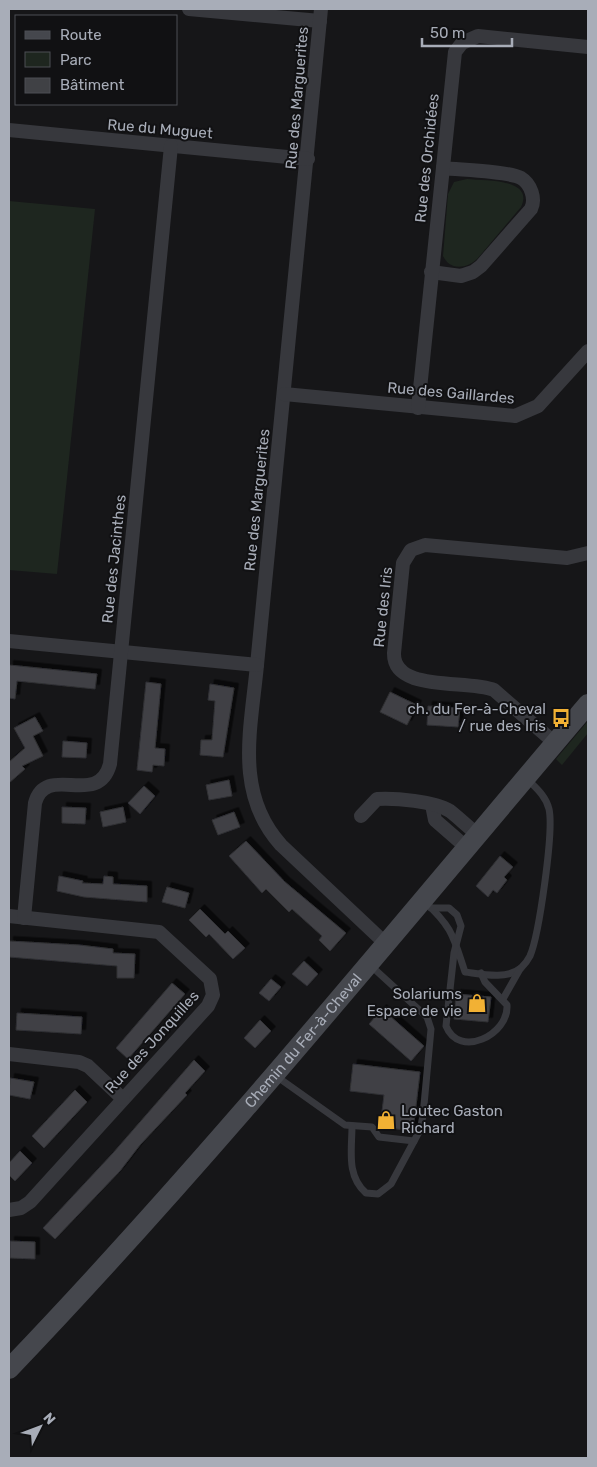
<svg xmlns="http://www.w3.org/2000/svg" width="597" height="1467" viewBox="0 0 597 1467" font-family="Rubik,sans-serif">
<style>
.green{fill:#1e261f}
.building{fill:#404145;stroke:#303034;filter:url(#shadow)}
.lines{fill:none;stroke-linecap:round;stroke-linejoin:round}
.lane{stroke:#37383d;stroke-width:7}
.street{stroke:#37383d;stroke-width:14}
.secondary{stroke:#45474d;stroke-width:20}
.labels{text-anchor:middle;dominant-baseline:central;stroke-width:4;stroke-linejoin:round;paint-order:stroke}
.street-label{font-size:15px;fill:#a8adb8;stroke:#111113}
.poi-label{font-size:15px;fill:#a8adb8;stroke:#111113;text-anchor:end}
</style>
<defs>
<filter id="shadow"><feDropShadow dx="4.5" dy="-4.5" stdDeviation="0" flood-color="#0009"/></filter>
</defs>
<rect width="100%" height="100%" fill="#161618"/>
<!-- green -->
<g class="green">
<path d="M 467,179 C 484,181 535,178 521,207 L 478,258 C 467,269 450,271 443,256 L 448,194 L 454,182 Z"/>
<polygon points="9,201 95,209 57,574 9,570"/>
<polygon points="588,721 588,733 562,765 556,759"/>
</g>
<!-- building -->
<g class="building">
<polygon points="9,665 97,674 95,689 17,681 15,699 9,698"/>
<polygon points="146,682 161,684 155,748 165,749 164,766 153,765 152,772 137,770"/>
<polygon points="210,684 234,688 223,757 200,755 201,740 212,740 215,701 208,700"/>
<polygon points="390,692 417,705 407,725 380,712"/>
<polygon points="428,706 460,708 458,727 427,725"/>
<polygon points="35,717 43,731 33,736 43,756 22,766 25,769 9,783 9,762 25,748 14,728"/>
<polygon points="63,741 87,743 86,758 62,757"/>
<polygon points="229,780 232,796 209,800 206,785"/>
<polygon points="144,786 155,796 140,814 128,803"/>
<polygon points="62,807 86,808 85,824 62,823"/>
<polygon points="123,807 126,822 103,827 100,812"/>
<polygon points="234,812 240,827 218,835 212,820"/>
<polygon points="246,841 285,882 346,933 330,951 319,940 322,936 292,909 289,912 266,889 262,893 229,856"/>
<polygon points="500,856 513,867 504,877 507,880 497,893 493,890 488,897 476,886"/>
<polygon points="59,876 83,881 82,883 103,884 104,876 113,877 113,884 147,886 147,902 84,897 57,891"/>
<polygon points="167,887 189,893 185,908 162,902"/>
<polygon points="200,909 225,934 228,931 245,948 233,959 209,934 206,937 189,920"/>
<polygon points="9,941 79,945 113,949 113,953 135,954 134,978 117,978 117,966 9,957"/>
<polygon points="304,961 318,974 307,986 292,974"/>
<polygon points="271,979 281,987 269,1001 259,993"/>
<polygon points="172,983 185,994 128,1059 116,1048"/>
<polygon points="456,994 491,997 488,1022 454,1019"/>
<polygon points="382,1009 424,1046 411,1061 369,1024"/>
<polygon points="17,1013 82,1017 81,1034 16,1030"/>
<polygon points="260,1020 271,1031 255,1048 244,1038"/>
<polygon points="194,1060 205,1071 185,1093 187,1095 140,1145 120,1171 55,1239 43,1228 113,1153"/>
<polygon points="353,1064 420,1072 413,1131 380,1127 384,1095 350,1091"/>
<polygon points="10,1078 34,1082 30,1099 9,1095"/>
<polygon points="75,1090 87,1102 44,1148 32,1136"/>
<polygon points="20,1151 32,1163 15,1181 9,1175 9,1163"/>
<polygon points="10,1241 35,1242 35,1259 10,1258"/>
</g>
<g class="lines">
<!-- lane -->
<g class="lane">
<path d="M 424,901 C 453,928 453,936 465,972 C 481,974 507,980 521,968 C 524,965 528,960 530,956 C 539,935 554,831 549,809 C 546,796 536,788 527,779"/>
<path d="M 431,908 L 449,908 L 457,915 L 461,926 L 454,953 L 446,1026 C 459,1059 509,1035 507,1005 L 485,982 L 481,973"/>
<polyline points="503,999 520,969"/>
<polyline points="276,1076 345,1125 372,1127 379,1137 414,1141"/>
<path d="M 352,1126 C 352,1149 346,1176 366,1193 L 378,1194 L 391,1184 L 420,1130 L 423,1116 L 431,1029 L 427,1017 L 370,965"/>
</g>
<!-- street -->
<g class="street">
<polyline points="189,9 320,21"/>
<path d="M 321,9 L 257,665 C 251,729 234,793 281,845 L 385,943"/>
<polyline points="9,130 308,159"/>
<path d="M 431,272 L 461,276 L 473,272 L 481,266 L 531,209 C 536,199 531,184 521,178 C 508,171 460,170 443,168"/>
<polyline points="284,394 515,416 538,406 588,351"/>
<polyline points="418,408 455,52 462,43 478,36 588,47"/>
<polyline points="9,641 257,665"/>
<path d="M 555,743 L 494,690 C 468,679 393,693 394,653 L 403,563 L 411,550 L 425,545 L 567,558 L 588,553"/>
<polyline points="432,805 435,820 466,847"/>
<path d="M 361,816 L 377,799 C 395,798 434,801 450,811 C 459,818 468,827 477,834"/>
<polyline points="9,916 159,932 210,979 213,995 208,1006 30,1202 21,1208 9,1210"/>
<path d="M 24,918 L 35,803 C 46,762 98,809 110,764 L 171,146"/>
<polyline points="9,1054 79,1062 88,1066 123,1099"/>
</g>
<!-- secondary -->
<path class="secondary" id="s1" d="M 9,1369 C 212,1157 398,928 588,704"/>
</g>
<!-- icons -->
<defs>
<g id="bus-bare" transform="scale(1.5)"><path d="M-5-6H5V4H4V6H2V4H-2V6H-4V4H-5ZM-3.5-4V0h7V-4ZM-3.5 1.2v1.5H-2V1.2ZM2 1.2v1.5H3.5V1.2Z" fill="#f2b134" stroke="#111113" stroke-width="2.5" paint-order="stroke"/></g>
<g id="shop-bare" transform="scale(1.5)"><path d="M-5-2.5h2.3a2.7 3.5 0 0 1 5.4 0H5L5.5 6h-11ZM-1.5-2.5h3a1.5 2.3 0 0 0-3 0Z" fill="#f2b134" stroke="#111113" stroke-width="2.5" paint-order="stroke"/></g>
</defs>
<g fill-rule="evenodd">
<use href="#bus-bare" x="561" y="718"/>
<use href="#shop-bare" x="477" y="1003"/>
<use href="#shop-bare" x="386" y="1120"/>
</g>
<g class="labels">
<!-- street labels -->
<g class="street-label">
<text transform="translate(297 98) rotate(-85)">Rue des Marguerites</text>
<text transform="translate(160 129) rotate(5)">Rue du Muguet</text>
<text transform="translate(427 158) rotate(-84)">Rue des Orchidées</text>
<text transform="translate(451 393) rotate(5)">Rue des Gaillardes</text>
<text transform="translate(257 500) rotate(-84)">Rue des Marguerites</text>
<text transform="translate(114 559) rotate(-84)">Rue des Jacinthes</text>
<text transform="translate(383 607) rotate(-84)">Rue des Iris</text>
<text stroke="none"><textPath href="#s1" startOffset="441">Chemin du Fer-à-Cheval</textPath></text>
<text transform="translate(152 1042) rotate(-48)">Rue des Jonquilles</text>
</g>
<!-- poi labels -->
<g class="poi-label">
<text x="546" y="709">ch. du Fer-à-Cheval<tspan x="546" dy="17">/ rue des Iris</tspan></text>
<text x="462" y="994">Solariums<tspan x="462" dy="17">Espace de vie</tspan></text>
<text x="401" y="1111" text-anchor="start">Loutec Gaston<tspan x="401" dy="17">Richard</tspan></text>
</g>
</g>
<!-- border -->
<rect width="597" height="1467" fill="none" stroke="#a8adb8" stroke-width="20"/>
<!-- legend -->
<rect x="15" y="15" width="162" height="90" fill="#111113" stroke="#4d4f55"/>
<rect x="25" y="31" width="25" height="8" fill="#45474d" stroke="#4d4f55"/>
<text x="60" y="40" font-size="15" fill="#a8adb8">Route</text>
<rect x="25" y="52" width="25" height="15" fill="#1e261f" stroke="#4d4f55"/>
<text x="60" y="65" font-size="15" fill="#a8adb8">Parc</text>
<rect x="25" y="78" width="25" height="15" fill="#404145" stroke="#4d4f55"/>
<text x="60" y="90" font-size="15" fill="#a8adb8">Bâtiment</text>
<!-- north arrow -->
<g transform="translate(40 1427) rotate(48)" stroke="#111113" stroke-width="4" paint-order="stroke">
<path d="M0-4L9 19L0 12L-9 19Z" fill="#a8adb8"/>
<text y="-8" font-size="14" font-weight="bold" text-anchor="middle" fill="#a8adb8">N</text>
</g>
<!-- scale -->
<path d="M422 38v8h90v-8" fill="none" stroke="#a8adb8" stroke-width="2.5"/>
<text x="430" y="38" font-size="15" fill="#a8adb8" stroke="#111113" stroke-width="4" paint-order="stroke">50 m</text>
</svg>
